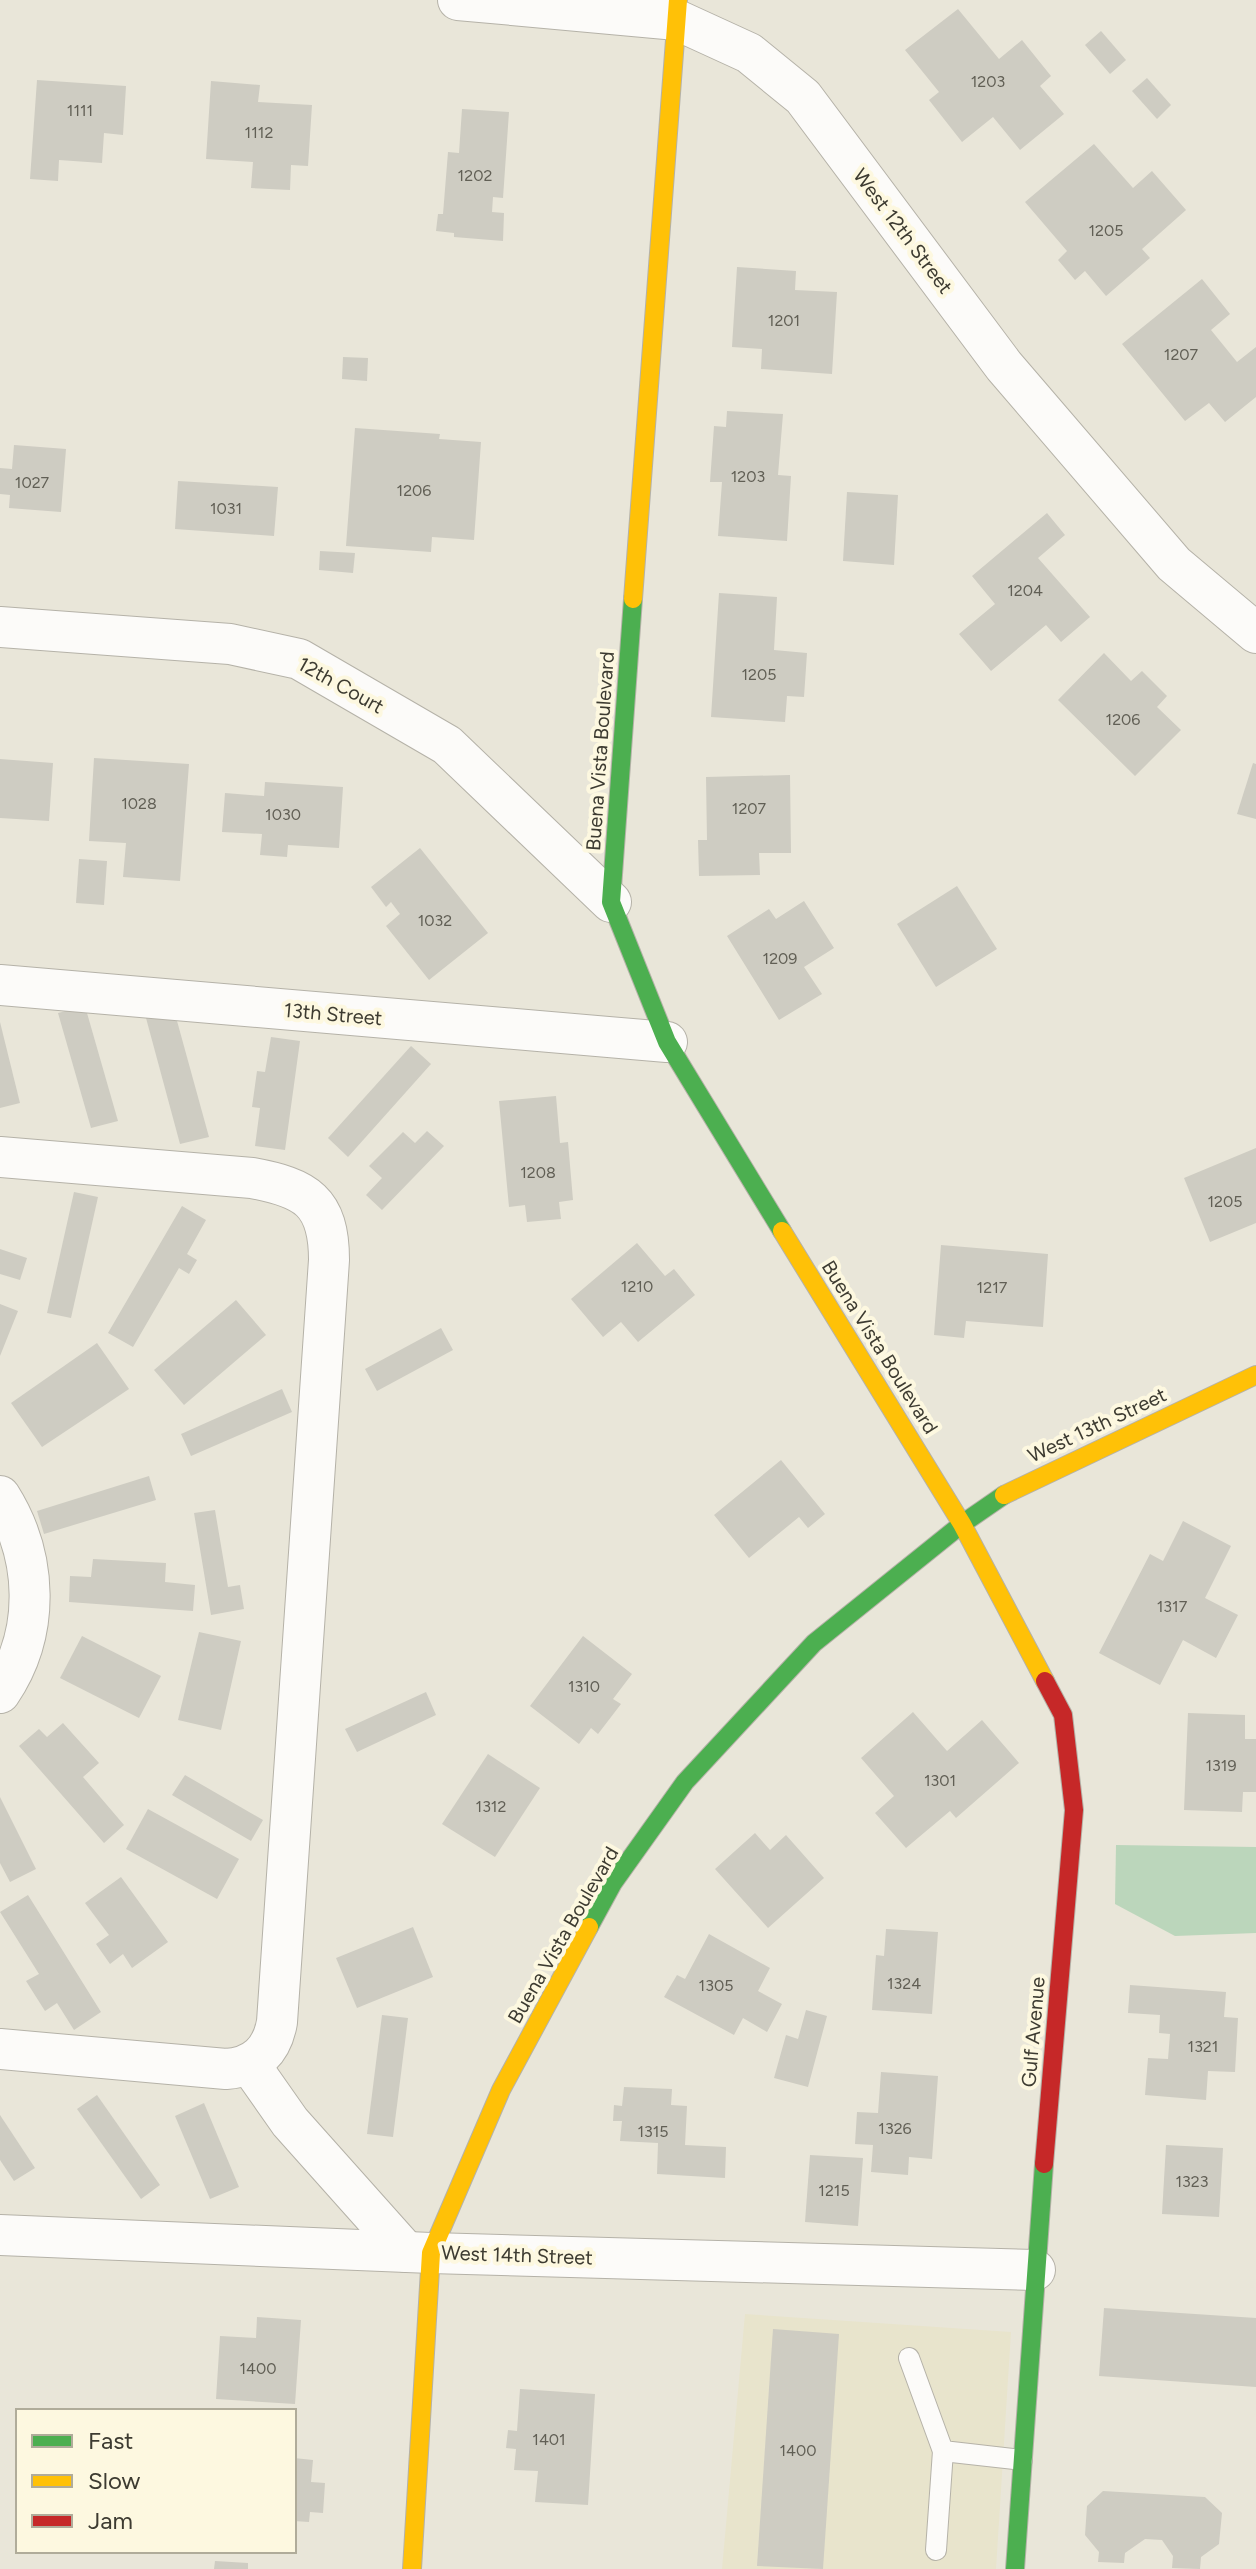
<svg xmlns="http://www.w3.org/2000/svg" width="1256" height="2569" viewBox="0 0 1256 2569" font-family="Figtree,sans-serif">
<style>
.built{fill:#e8e4cc}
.forest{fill:#bbd6bb}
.building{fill:#ceccc2}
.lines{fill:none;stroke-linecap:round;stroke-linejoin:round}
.lane-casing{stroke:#b5b2a8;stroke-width:22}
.street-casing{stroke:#b5b2a8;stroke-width:42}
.fast-casing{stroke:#b5b2a8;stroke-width:20}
.slow-casing{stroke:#b5b2a8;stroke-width:20}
.jam-casing{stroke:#b5b2a8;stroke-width:20}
.lane{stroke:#fcfbf9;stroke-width:20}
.street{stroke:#fcfbf9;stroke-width:40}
.fast{stroke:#4caf50;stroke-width:18}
.slow{stroke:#ffc107;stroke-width:18}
.jam{stroke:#c62828;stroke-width:18}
.labels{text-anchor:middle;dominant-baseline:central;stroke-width:8;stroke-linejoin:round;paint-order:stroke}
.number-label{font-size:16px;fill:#615f55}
.street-label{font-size:20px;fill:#3d3b31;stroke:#fdf8e0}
</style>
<rect width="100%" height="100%" fill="#e9e6d9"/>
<!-- built -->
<polygon class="built" points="745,2314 1011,2332 996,2569 722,2569"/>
<!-- forest -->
<polygon class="forest" points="1116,1845 1256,1847 1256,1933 1175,1936 1115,1904"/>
<!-- building -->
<g class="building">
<polygon points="958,9 999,59 1022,40 1051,76 1040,86 1064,114 1020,150 993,117 962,142 929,100 939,92 905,50"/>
<polygon points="1101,31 1126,60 1110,74 1085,45"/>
<polygon points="1147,78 1171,105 1157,119 1132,91"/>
<polygon points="37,80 126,86 123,135 104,133 102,163 59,160 58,181 30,179"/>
<polygon points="211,81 260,85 258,102 312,105 308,166 291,165 290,190 251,188 253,162 206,159"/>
<polygon points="462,109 509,112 503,198 493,197 492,212 504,213 503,241 454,237 454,233 436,231 438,214 443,214 448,152 459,153"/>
<polygon points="1094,144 1133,188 1152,171 1186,210 1142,249 1150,258 1106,296 1085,271 1075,280 1058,260 1067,251 1025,202"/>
<polygon points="737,267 796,271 795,290 837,292 832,374 761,369 762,349 732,347"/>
<polygon points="1202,279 1230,314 1211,330 1237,362 1256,347 1256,397 1225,422 1209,403 1185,421 1122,344"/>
<polygon points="343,357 368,358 367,381 342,379"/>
<polygon points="727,411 783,414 778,475 791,476 787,541 718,536 722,482 710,482 714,426 726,427"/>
<polygon points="355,428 440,434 439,439 481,442 474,540 432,537 431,552 346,546"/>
<polygon points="14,445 66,449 61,512 9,508 10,495 0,494 0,468 12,469"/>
<polygon points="178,481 278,487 274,536 175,529"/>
<polygon points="847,492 898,495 894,565 843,561"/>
<polygon points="1047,513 1065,535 1038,558 1090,617 1061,642 1046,625 991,671 959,634 995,604 972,576"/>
<polygon points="320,551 355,553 353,573 319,570"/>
<polygon points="719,593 777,597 774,650 807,653 804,697 787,696 785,722 711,717"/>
<polygon points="1104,653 1131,681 1142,671 1167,696 1157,707 1181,730 1135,776 1058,700"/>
<polygon points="94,758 189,764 180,881 123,877 126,843 89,841"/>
<polygon points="0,759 53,763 49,821 0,818"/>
<polygon points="1253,763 1256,764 1256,819 1237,814"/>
<polygon points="790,775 791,853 759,853 760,875 699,876 698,840 707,840 706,777"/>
<polygon points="265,782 343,787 339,848 288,845 287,857 260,855 262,834 222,832 225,793 264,796"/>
<polygon points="420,848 488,933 429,980 386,926 400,914 391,902 386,907 371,887"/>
<polygon points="79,859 107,861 104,905 76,903"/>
<polygon points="957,886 997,949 936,987 897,924"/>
<polygon points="804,901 834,948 804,967 822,994 779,1020 727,936 769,909 776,919"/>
<polygon points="85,1006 118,1121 91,1128 58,1013"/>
<polygon points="174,1010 209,1137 180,1144 146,1018"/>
<polygon points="0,1022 20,1103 0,1108"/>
<polygon points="271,1037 300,1041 285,1150 255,1146 260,1108 252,1107 257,1071 265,1072"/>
<polygon points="411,1046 431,1064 348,1157 328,1138"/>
<polygon points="556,1096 560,1143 568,1142 573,1200 559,1202 561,1219 527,1222 525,1205 509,1207 499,1101"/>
<polygon points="427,1131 444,1146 382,1210 366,1195 382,1178 369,1166 403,1132 415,1143"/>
<polygon points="1256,1148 1256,1223 1210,1242 1184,1178"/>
<polygon points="74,1192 98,1197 71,1318 47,1313"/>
<polygon points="182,1206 206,1220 187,1254 197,1260 189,1274 179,1268 133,1347 108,1333"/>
<polygon points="637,1243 665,1276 674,1269 695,1295 638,1342 621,1322 603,1337 571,1299"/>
<polygon points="941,1245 1048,1254 1043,1327 966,1321 964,1338 934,1335"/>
<polygon points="0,1249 27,1258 20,1280 0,1274"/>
<polygon points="236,1300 266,1335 184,1405 154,1370"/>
<polygon points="0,1304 18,1311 0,1356"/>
<polygon points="441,1328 453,1350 377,1391 365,1369"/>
<polygon points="97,1343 129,1389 42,1447 11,1403"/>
<polygon points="282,1389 292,1412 191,1456 181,1434"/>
<polygon points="781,1460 825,1514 808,1528 799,1517 749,1558 714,1515"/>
<polygon points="149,1476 156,1500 44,1534 37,1511"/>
<polygon points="215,1510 228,1587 240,1585 244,1609 211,1615 194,1513"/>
<polygon points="1183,1521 1231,1546 1205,1598 1238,1615 1216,1658 1183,1640 1160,1685 1099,1653 1150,1554 1163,1561"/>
<polygon points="93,1559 166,1563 165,1582 195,1585 193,1611 69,1602 70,1576 91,1577"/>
<polygon points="199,1632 241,1641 221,1730 178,1720"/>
<polygon points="82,1636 161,1676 139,1718 60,1678"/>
<polygon points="583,1636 632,1674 613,1699 621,1704 598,1734 591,1728 579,1744 530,1706"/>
<polygon points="426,1692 436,1715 357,1752 345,1729"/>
<polygon points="913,1712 947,1751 982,1720 1019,1763 956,1818 950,1811 906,1848 875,1813 894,1796 861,1758"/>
<polygon points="1188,1713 1245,1715 1245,1739 1256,1739 1256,1792 1243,1792 1242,1812 1184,1810"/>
<polygon points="63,1723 99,1763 83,1777 124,1825 104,1843 19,1746 39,1729 47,1737"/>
<polygon points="488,1754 540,1788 495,1857 442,1824"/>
<polygon points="185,1775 263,1820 251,1841 172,1795"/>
<polygon points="0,1797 36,1869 10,1882 0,1863"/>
<polygon points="148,1809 239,1859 217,1899 126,1849"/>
<polygon points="755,1833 770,1850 786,1835 824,1878 768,1928 715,1869"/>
<polygon points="121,1877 168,1942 132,1968 123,1954 110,1964 96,1944 109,1935 85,1903"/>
<polygon points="28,1895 101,2012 74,2030 57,2003 45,2011 26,1981 39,1974 0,1912"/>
<polygon points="413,1927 433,1977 357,2008 336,1958"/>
<polygon points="886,1929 938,1932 932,2014 872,2010 876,1955 884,1956"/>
<polygon points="709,1934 770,1968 758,1991 782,2004 767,2032 743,2018 734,2035 664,1997 677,1975 685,1979"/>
<polygon points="1130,1985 1226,1992 1224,2017 1238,2018 1235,2072 1208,2071 1206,2100 1145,2095 1148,2058 1168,2059 1170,2034 1159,2033 1160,2015 1128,2013"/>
<polygon points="806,2010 827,2016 808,2087 774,2078 786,2035 798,2039"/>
<polygon points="382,2015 408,2018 393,2137 367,2134"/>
<polygon points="881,2072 938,2076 932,2159 909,2157 908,2175 871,2172 873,2145 855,2144 857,2112 878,2113"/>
<polygon points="624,2087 672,2089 671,2105 687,2106 685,2145 726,2147 725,2178 657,2174 658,2143 620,2141 622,2121 613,2121 614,2105 622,2106"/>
<polygon points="97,2095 160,2185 141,2199 77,2109"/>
<polygon points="204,2103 239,2187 210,2199 175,2116"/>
<polygon points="0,2115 35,2168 14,2181 0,2160"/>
<polygon points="1166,2145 1223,2148 1219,2217 1162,2214"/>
<polygon points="810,2155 863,2158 858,2226 805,2222"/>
<polygon points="1104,2308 1256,2318 1256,2387 1099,2376"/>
<polygon points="257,2317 301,2320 295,2404 216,2399 220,2336 256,2338"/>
<polygon points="773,2329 839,2334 823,2569 757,2566"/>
<polygon points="520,2389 595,2394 588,2505 535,2502 538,2471 514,2470 516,2449 506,2448 508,2430 517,2431"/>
<polygon points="294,2458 313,2460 311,2482 325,2483 323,2513 310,2512 309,2522 294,2521"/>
<polygon points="1103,2491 1205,2497 1222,2513 1219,2544 1201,2557 1200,2569 1172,2568 1173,2556 1162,2540 1145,2539 1125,2553 1124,2563 1098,2562 1099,2552 1085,2535 1087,2506"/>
<polygon points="215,2561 248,2563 248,2569 214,2569"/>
</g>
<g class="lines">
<!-- lane casing -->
<g class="lane-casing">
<g id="lane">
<polyline points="909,2358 943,2451 1022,2460"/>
<polyline points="936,2550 943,2451"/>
</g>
</g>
<!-- street casing -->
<g class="street-casing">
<g id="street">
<polyline points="458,0 677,20 749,53 803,97 1004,366 1174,564 1256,633"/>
<polyline points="0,627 230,644 299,659 447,745 611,902"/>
<polyline points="0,985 667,1042"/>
<path d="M 0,1157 L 252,1178 C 306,1188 329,1201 329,1260 L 277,2022 C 272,2051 255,2067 226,2069 L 0,2049"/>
<path d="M 0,1496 C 38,1556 41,1633 0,1693"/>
<polyline points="250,2065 290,2122 406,2252"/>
<polyline points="0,2235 431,2253 1035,2270"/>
</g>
</g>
<!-- fast casing -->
<g class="fast-casing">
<g id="fast">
<polyline points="633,599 611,902 667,1042 782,1231"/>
<polyline points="589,1927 613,1883 685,1782 814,1643 962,1524 1004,1495"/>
<polyline points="1015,2569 1044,2164"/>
</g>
</g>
<!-- slow casing -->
<g class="slow-casing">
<g id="slow">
<polyline points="633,599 678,0"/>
<polyline points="782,1231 962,1524 1045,1681"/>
<polyline points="1004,1495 1256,1375"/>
<polyline points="412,2569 431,2253 501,2090 589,1927"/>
</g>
</g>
<!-- jam casing -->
<g class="jam-casing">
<polyline id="jam" points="1044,2164 1074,1810 1063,1715 1045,1681"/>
</g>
<!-- lane -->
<use href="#lane" class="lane"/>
<!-- street -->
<use href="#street" class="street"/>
<!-- fast -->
<use href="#fast" class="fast"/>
<!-- slow -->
<use href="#slow" class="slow"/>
<!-- jam -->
<use href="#jam" class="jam"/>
</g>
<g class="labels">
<!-- number labels -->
<g class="number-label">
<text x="988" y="81">1203</text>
<text x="80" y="110">1111</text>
<text x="259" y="132">1112</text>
<text x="475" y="175">1202</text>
<text x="1106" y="230">1205</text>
<text x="784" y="320">1201</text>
<text x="1181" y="354">1207</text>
<text x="748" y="476">1203</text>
<text x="32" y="482">1027</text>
<text x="414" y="490">1206</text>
<text x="226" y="508">1031</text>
<text x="1025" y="590">1204</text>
<text x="759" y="674">1205</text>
<text x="1123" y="719">1206</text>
<text x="139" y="803">1028</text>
<text x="749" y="808">1207</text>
<text x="283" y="814">1030</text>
<text x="435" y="920">1032</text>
<text x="780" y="958">1209</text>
<text x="538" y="1172">1208</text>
<text x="1225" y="1201">1205</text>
<text x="637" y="1286">1210</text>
<text x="992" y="1287">1217</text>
<text x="1172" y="1606">1317</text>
<text x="584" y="1686">1310</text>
<text x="1221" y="1765">1319</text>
<text x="940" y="1780">1301</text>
<text x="491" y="1806">1312</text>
<text x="904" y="1983">1324</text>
<text x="716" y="1985">1305</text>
<text x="1203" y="2046">1321</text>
<text x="895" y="2128">1326</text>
<text x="653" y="2131">1315</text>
<text x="1192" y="2181">1323</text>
<text x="834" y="2190">1215</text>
<text x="258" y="2368">1400</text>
<text x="549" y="2439">1401</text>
<text x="798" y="2450">1400</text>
</g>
<!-- street labels -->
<g class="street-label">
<text transform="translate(903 231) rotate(53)">West 12th Street</text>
<text transform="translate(341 685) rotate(29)">12th Court</text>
<text transform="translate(600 751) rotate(-86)">Buena Vista Boulevard</text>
<text transform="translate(333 1014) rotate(5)">13th Street</text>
<text transform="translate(880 1347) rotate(58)">Buena Vista Boulevard</text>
<text transform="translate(1097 1425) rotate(-25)">West 13th Street</text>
<text transform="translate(563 1935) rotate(-60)">Buena Vista Boulevard</text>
<text transform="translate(1033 2032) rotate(-85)">Gulf Avenue</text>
<text transform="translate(517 2255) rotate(2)">West 14th Street</text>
</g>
</g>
<!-- legend -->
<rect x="16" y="2409" width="280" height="144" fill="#fdf8e0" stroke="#b0ac9a" stroke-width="2"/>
<rect x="32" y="2435" width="40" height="12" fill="#4caf50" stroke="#b0ac9a" stroke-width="2"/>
<text x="88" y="2449" font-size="24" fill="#3d3b31">Fast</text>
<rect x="32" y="2475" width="40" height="12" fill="#ffc107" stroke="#b0ac9a" stroke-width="2"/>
<text x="88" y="2489" font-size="24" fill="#3d3b31">Slow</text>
<rect x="32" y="2515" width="40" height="12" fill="#c62828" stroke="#b0ac9a" stroke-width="2"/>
<text x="88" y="2529" font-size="24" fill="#3d3b31">Jam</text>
</svg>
